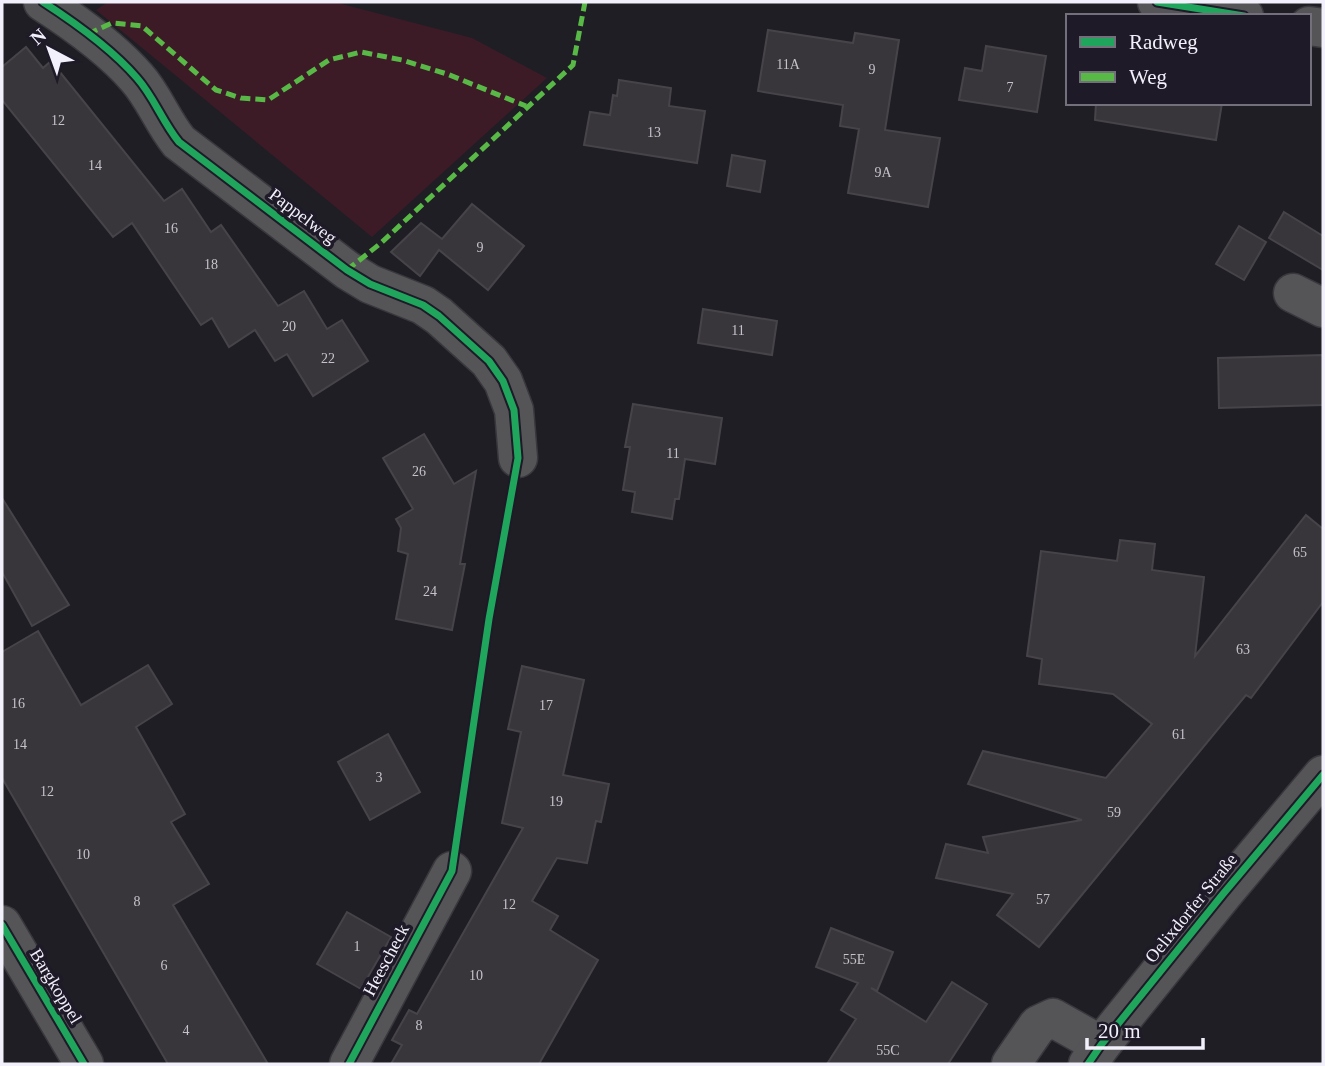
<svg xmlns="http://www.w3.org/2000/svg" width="1325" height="1066" viewBox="0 0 1325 1066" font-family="'Times New Roman',serif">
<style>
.green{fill:#3c1b27}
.building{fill:#39363b;stroke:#474449;stroke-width:2}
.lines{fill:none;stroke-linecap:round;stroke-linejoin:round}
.minor-casing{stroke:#39383d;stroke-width:41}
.minor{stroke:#555558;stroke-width:38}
.quiet{stroke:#58b947;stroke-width:5;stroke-dasharray:10 5;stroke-linecap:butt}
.cycleway-casing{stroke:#1e1a28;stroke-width:11}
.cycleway{stroke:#20a55d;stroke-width:7}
.labels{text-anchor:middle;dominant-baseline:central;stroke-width:7;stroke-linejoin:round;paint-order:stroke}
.number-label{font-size:14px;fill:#c4c2ca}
.street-label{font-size:18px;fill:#f2f0fa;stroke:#1e1a28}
</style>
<rect width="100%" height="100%" fill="#1f1e24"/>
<!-- green -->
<polygon class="green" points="108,2 334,2 472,38 547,78 372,237 96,10"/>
<!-- building -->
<g class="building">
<polygon points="768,30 853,43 855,33 899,40 885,130 940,138 928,207 848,193 859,129 840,126 843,105 758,91"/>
<polygon points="986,46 1046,56 1037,112 959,100 965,68 982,71"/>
<polygon points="26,47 43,68 51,61 164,201 182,189 211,232 221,225 278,306 304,291 327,329 342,320 368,361 313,396 287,354 275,361 255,330 229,347 212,318 201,325 132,223 113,237 2,100 2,67"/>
<polygon points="619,80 671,88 669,106 705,111 697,163 584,145 590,112 610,115 613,95 617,96"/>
<polygon points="1096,103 1222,103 1216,140 1095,120"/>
<polygon points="732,155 765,161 760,192 727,186"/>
<polygon points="472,204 524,246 488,290 439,250 420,276 391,252 421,223 442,239"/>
<polygon points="1284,212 1323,236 1323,270 1269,238"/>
<polygon points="1239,226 1266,242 1244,280 1216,264"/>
<polygon points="703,309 777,321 772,355 698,343"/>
<polygon points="1323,355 1323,405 1219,408 1218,358"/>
<polygon points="633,404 722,418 715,464 685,459 679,499 675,499 672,519 632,512 635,492 623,490 630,447 625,447"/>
<polygon points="424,434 454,484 476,471 460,564 465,564 452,630 396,619 408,554 398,551 401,528 396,519 413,509 383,458"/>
<polygon points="2,498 69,605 32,626 2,572"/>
<polygon points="1306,515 1323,529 1323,602 1251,698 1246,695 1039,947 997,915 1013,894 936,878 946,844 988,853 983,837 1082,820 968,784 983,751 1106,778 1152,724 1113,694 1039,684 1042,659 1027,656 1041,551 1117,561 1120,540 1155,544 1152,570 1204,577 1195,656"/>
<polygon points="38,631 81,705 148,665 172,704 136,727 185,814 171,822 209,884 173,905 268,1064 168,1064 2,778 2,652"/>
<polygon points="522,666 584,680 563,775 609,784 601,822 596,821 587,863 557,858 532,901 558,916 550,930 598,960 539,1064 391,1064 402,1045 392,1040 409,1010 417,1014 523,828 502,823 521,732 508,729"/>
<polygon points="388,734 420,792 370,820 338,762"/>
<polygon points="347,912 391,937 361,989 317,964"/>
<polygon points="831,928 893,952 877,991 871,988 926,1022 952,982 987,1004 948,1064 827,1064 856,1019 841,1010 858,983 816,967"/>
</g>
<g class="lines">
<!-- minor casing -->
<g class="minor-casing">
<g id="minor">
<path d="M 43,2 C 74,22 112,49 137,78 C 154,97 162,121 179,142 L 347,270 L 370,284 L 423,305 L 439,316 L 489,361 L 503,381 L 514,410 L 518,458"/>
<polyline points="1157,2 1244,16"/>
<polyline points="1309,26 1323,28"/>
<polyline points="1293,293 1323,308"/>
<polyline points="2,925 84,1064"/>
<polyline points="349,1064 452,871"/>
<polyline points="1011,1064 1038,1025 1053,1018 1101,1045"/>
<polyline points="1088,1064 1101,1045 1223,894 1323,775"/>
</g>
</g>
<!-- minor -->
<use href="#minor" class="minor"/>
<!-- quiet -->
<g class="quiet">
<polyline points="88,34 112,23 142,26 216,90 241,98 268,100 329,60 361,52 402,60 447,74 526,106"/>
<polyline points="347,270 381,243 573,65 585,2"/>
</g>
<!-- cycleway casing -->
<g class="cycleway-casing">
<g id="cycleway">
<path d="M 43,2 C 74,22 112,49 137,78 C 154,97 162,121 179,142 L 347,270 L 370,284 L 423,305 L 439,316 L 489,361 L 503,381 L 514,410 L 518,458 L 489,619 L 452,871 L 349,1064"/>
<polyline points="1157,2 1244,16"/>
<polyline points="2,925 84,1064"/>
<polyline points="1088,1064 1101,1045 1223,894 1323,775"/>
</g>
</g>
<!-- cycleway -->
<use href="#cycleway" class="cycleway"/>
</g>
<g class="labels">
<!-- number labels -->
<g class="number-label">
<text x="788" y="64">11A</text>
<text x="872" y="69">9</text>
<text x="1010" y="87">7</text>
<text x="58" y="120">12</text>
<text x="654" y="132">13</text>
<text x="95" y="165">14</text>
<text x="883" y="172">9A</text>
<text x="171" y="228">16</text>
<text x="480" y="247">9</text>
<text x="211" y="264">18</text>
<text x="289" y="326">20</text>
<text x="738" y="330">11</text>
<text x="328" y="358">22</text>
<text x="673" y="453">11</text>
<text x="419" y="471">26</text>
<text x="1300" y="552">65</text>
<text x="430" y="591">24</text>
<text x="1243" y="649">63</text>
<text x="18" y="703">16</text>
<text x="546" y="705">17</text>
<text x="1179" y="734">61</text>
<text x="20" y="744">14</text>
<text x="379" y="777">3</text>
<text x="47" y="791">12</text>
<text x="556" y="801">19</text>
<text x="1114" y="812">59</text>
<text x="83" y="854">10</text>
<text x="1043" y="899">57</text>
<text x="137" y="901">8</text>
<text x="509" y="904">12</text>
<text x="357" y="946">1</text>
<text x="854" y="959">55E</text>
<text x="164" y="965">6</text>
<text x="476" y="975">10</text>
<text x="419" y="1025">8</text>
<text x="186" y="1030">4</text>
<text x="888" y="1050">55C</text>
</g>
<!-- street labels -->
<g class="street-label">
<text transform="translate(303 216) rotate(37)">Pappelweg</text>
<text transform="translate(1191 908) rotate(-51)">Oelixdorfer Straße</text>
<text transform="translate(386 960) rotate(-62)">Heescheck</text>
<text transform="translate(56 986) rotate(59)">Bargkoppel</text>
</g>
</g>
<!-- border -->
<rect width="1325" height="1066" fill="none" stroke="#f2f0fa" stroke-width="7"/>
<!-- legend -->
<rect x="1066" y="14" width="245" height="91" fill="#1e1a28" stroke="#73707c" stroke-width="2"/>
<rect x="1080" y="37" width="35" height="10" fill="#20a55d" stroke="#73707c" stroke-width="2"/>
<text x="1129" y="49" font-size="21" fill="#f2f0fa">Radweg</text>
<rect x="1080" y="72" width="35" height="10" fill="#58b947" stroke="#73707c" stroke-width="2"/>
<text x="1129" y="84" font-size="21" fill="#f2f0fa">Weg</text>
<!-- north arrow -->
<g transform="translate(49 49) rotate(319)" stroke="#1e1a28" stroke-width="5" paint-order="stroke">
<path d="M0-5L12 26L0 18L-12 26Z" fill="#f2f0fa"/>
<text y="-10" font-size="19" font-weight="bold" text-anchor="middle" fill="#f2f0fa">N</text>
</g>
<!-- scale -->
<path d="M1087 1038v10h116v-10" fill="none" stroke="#f2f0fa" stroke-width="3.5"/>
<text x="1098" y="1038" font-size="21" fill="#f2f0fa" stroke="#1e1a28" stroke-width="5" paint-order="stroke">20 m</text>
</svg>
